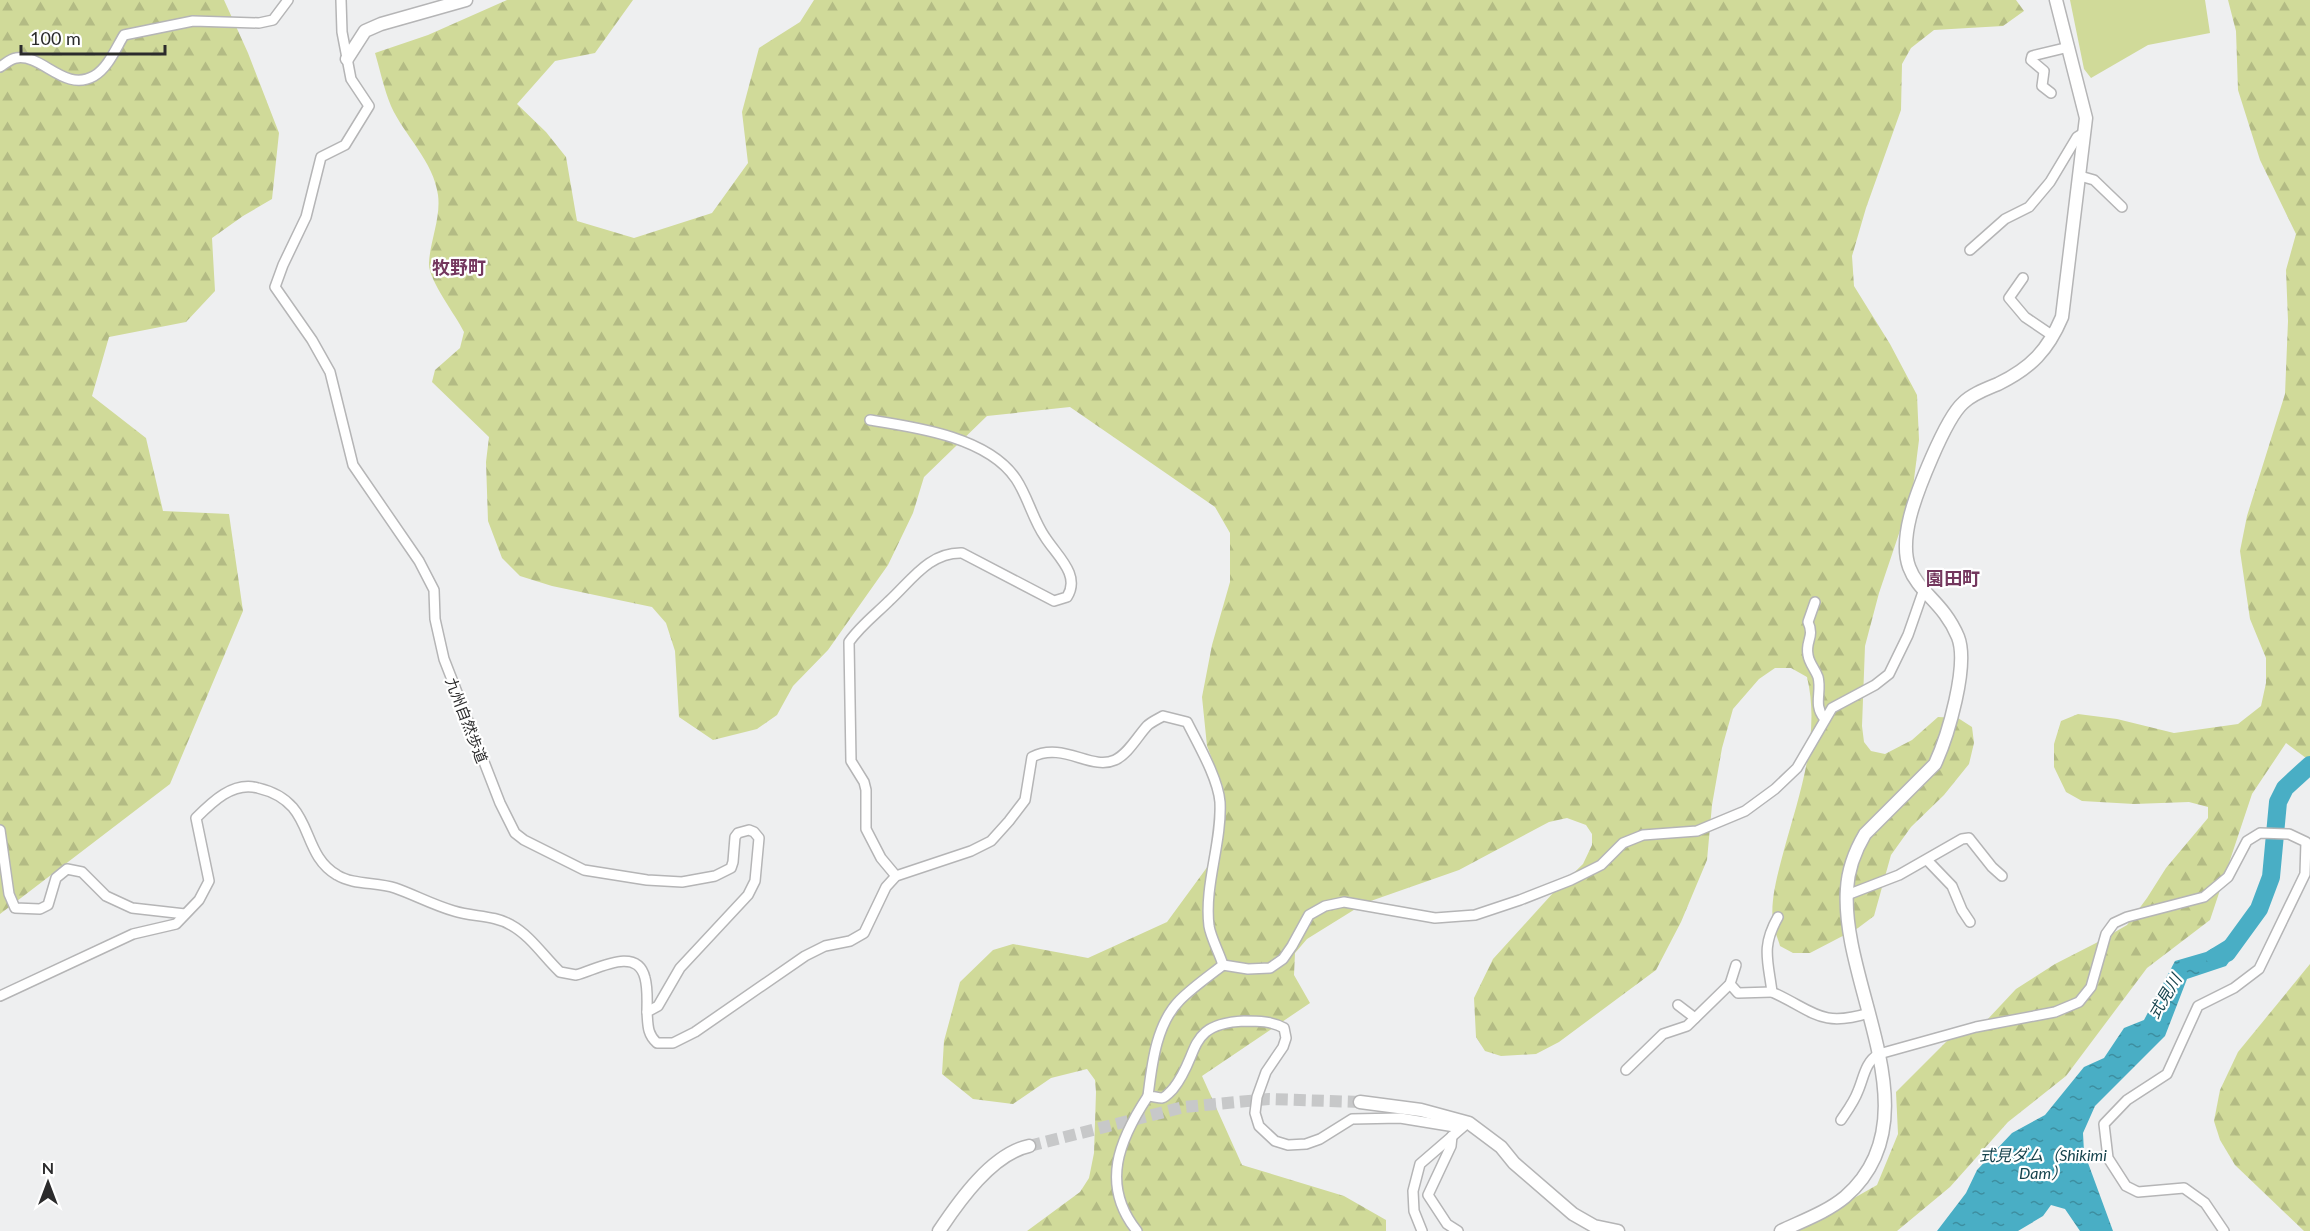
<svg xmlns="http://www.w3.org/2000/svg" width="2310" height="1231" viewBox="0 0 2310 1231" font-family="Lato,'Noto Sans JP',sans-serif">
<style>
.forest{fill:url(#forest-firs)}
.pitch{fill:#d0da99}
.water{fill:url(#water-ripples)}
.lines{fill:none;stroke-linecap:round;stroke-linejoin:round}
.river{stroke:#49aec5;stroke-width:18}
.secondary-tunnel{stroke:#c7c8c9;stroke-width:12;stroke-dasharray:12 6;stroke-linecap:butt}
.street-casing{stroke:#b5b5b6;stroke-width:12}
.secondary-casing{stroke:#b5b5b6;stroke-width:15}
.street{stroke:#fff;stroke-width:9}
.secondary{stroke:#fff;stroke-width:12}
.labels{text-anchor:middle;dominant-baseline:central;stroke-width:4.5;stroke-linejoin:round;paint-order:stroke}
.street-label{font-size:15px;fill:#2b2b2c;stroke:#fff}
.water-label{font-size:16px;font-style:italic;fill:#16434d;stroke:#fff}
.quarter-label{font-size:18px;font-weight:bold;fill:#74375e;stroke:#fff}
</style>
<defs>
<pattern id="forest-firs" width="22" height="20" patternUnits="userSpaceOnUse" patternTransform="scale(1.5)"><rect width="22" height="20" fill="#d0da99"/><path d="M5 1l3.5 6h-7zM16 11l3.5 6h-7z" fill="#b3bb84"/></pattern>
<pattern id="water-ripples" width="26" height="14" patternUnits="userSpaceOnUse" patternTransform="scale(1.5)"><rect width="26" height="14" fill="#49aec5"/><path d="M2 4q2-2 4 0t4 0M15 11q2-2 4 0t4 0" fill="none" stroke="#3d8ea0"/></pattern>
</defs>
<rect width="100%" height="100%" fill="#eeeff0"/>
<!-- forest -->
<g class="forest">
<polygon points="0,0 224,0 248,53 279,133 272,199 243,216 212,238 215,291 186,322 109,337 92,396 146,438 163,511 229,514 243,611 170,784 0,914"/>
<path d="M 507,0 L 633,0 L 595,53 L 555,61 L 517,104 L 546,132 L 566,157 L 577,221 L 634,238 L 712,213 L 748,163 L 742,112 L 759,48 L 800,22 L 814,0 L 2016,0 L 2024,11 L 2003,26 L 1934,30 L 1911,48 L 1902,64 L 1901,110 L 1866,208 L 1852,256 L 1854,286 L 1890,344 L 1917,395 L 1919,440 L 1912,495 L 1879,593 L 1865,646 L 1862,726 L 1864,742 L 1871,751 L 1885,754 L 1912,740 L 1938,717 L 1958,718 L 1972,727 L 1974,743 L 1969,764 L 1944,795 L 1911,827 L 1891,855 L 1874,916 L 1858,928 L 1810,953 L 1793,953 L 1780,946 C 1778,938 1774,931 1773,923 C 1770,899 1778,873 1784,850 C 1799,795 1821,735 1807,677 L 1791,668 L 1775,668 L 1759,679 L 1733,709 L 1722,748 L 1712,805 L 1707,860 L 1681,922 L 1656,970 L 1559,1042 L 1536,1054 L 1501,1056 L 1485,1051 L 1476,1037 L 1474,998 L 1493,959 L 1553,893 L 1583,864 L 1592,845 L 1592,834 L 1586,825 L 1567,818 L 1549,822 L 1459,870 L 1365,903 L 1307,939 L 1295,953 L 1294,975 L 1310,1003 L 1202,1076 L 1242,1165 L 1344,1196 L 1386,1220 L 1386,1231 L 1027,1231 L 1080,1192 L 1089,1178 L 1094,1153 L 1096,1092 L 1095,1080 L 1087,1069 L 1051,1078 L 1013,1104 L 973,1099 L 942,1074 L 944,1041 L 960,982 L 993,950 L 1013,944 L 1088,958 L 1167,922 L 1208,866 L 1223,787 L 1207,746 L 1202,697 L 1212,645 L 1230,582 L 1230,533 L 1215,507 L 1070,407 L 987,416 L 924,477 L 913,513 L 888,565 L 828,650 L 793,686 L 777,715 L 757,729 L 713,740 L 679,717 L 675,651 L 666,623 L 652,607 L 552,586 L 520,576 L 502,558 L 488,521 L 486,462 L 489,437 L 432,382 L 435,370 L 460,348 L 464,332 C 456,315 428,280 429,263 C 430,241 441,218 438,195 C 434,162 404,135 391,106 C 384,89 380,70 375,53 L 428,35 Z"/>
<polygon points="2228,0 2310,0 2310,761 2286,743 2252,794 2210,920 2147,968 2066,1076 2008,1122 1950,1187 1897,1231 1796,1231 1877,1185 1898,1134 1896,1092 1951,1037 1986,1021 2016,989 2055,964 2096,943 2127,925 2147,898 2166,868 2208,818 2208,807 2189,802 2134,804 2082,801 2066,792 2054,767 2054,744 2061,721 2078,714 2117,719 2174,733 2238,724 2261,706 2266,683 2266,658 2250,619 2240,551 2247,516 2285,394 2288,321 2286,270 2296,234 2260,160 2238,90 2236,31"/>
<polygon points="2310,964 2310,1231 2304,1231 2235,1165 2220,1140 2214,1121 2220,1090 2238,1052"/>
</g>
<!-- pitch -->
<polygon class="pitch" points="2070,0 2205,0 2210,33 2148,45 2091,78 2084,69"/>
<!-- water -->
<polygon class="water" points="2229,938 2237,951 2226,966 2187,979 2165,1036 2095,1106 2083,1133 2084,1152 2113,1231 2080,1231 2065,1209 2051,1205 2043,1216 2018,1231 1937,1231 1966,1193 1977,1170 2012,1133 2045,1115 2084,1067 2104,1058 2124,1028 2144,1020 2175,961 2206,952"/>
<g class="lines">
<!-- river -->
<polyline class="river" points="2215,957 2227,953 2259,909 2271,877 2278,802 2285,788 2310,765"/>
<!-- secondary-tunnel -->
<polyline class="secondary-tunnel" points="1029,1146 1184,1107 1269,1099 1360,1102"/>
<!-- street casing -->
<g class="street-casing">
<g id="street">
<path d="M 341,0 L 342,32 L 351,79 L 369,106 L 345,145 L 321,157 L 306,217 L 283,265 L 275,287 L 312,340 L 330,372 L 353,465 L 419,561 L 434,590 L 435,619 L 444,659 L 500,803 L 515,833 L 524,840 L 584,870 L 647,880 L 682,882 L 715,876 L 731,868 L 733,862 L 735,837 L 738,833 L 749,830 L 754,832 L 759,838 L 755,881 L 748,895 L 680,968 L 658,1006 L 647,1012 C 648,1025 647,1034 657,1043 L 673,1043 L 695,1032 L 805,956 L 825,946 L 850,941 L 864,933 L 886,887 L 896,876 L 971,851 L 991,841 L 1009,821 L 1025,800 L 1032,757 C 1063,741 1091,771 1115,760 C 1128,754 1137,737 1147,726 C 1151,722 1158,719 1163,716 L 1187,722 C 1198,744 1218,778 1220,802 C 1222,843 1204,885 1209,926 C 1211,938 1219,952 1223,965"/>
<path d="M 0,67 C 5,64 10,59 16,58 C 42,53 64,93 94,76 C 108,68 116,48 124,35 L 193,21 L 259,23 L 273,20 L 288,0"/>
<polyline points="2051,93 2042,86 2044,71 2031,60 2032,56 2069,47"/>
<polyline points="2080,176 2094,180 2122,207"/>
<polyline points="1970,250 2005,219 2029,207 2050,182 2077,137 2085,132"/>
<polyline points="2023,278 2009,298 2025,317 2053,336"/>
<path d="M 870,420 C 915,427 988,437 1016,479 C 1028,497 1033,520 1045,537 C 1057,556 1081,575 1067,597 L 1054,601 L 962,553 C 929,552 911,581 889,601 C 876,614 860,626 849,642 L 851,761 L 864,782 L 866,790 L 866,829 L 881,858 L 896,876"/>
<path d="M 1815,602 L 1808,622 C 1815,637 1805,641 1808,655 C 1809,663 1815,669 1818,677 C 1822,692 1813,705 1824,718"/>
<polyline points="0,830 9,894 15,908 40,909 48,905 56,878 67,869 82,872 106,896 132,908 185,914"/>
<polyline points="1927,860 1952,886 1962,910 1970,922"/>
<polyline points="1847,895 1899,875 1962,839 1969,838 1992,867 2002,876"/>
<path d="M 1778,917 C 1761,947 1768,960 1772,992 C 1814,1011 1820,1028 1869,1013"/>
<polyline points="1223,965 1248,969 1270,968 1283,959 1292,946 1309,915 1325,906 1344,902 1435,918 1475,915 1520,900 1571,880 1601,865 1623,843 1643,835 1697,831 1745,811 1775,789 1797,768 1832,708 1875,685 1889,674 1908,635 1923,592"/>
<path d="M 1223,965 C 1209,976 1193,987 1180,1000 C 1156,1024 1152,1064 1148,1096 C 1152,1096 1158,1098 1162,1098 C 1166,1097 1170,1092 1173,1089 C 1201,1054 1185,1024 1244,1021 C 1258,1021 1272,1021 1284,1028 L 1286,1038 L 1283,1047 L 1266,1072 L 1257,1097 L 1255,1113 L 1259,1126 L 1275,1141 L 1288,1145 L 1306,1144 L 1320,1139 L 1352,1119 L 1400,1118 L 1461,1128"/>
<polyline points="1736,965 1730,984 1738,993 1772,992"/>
<path d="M 0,996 L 133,934 L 176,924 L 199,900 L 209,881 L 196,818 C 212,802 233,781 258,788 C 317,802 298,852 337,875 C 353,885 377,882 395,888 C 415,895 433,905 454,911 C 473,917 494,915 511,925 C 531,936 544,957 560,972 L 576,975 C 596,970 637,945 645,978 C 648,989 647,1001 647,1012"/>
<polyline points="1678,1005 1695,1018"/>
<polyline points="1626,1070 1663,1034 1687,1026 1730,984"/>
<path d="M 1841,1120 C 1847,1111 1854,1102 1858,1091 C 1864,1077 1865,1062 1879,1054 L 1976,1027 L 2055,1012 L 2079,1002 L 2091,987 L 2106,934 L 2114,923 L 2127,917 L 2204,897 L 2228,877 L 2247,841 L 2260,833 L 2289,834 L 2306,842 L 2305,874 L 2259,969 L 2234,988 L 2198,1006 L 2167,1074 L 2127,1100 L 2104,1124 L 2108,1158 L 2126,1186 L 2138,1192 L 2184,1188 L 2205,1203 L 2224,1231"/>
<polyline points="1452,1136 1451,1146 1428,1195 1447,1224 1458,1231"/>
<path d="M 1137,1231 C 1100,1185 1119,1140 1148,1096"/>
<polyline points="1422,1231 1414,1211 1413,1191 1420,1164 1464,1126"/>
</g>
</g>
<!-- secondary casing -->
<g class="secondary-casing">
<g id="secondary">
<polyline points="347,59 365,31 381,24 466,0"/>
<polyline points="1360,1102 1421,1110 1469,1123 1501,1147 1514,1163 1573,1214 1594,1226 1618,1231"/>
<path d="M 939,1231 C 959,1201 992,1154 1029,1146"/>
<path d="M 1781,1231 C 1802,1221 1827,1212 1845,1197 C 1937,1117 1840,986 1847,889 C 1848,869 1855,851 1865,834 L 1935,764 C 1948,736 1969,665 1958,637 C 1937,586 1892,589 1910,517 C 1916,493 1945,419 1963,403 C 1972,394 1986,389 1998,384 C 2031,368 2048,350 2062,317 L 2086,118 L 2056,0"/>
</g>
</g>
<!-- street -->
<use href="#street" class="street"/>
<!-- secondary -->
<use href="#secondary" class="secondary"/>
</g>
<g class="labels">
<!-- street labels -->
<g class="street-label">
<text transform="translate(467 720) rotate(69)">九州自然歩道</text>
</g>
<!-- water labels -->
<g class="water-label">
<text transform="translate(2164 996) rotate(-59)">式見川</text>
<text x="2043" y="1154">式見ダム（Shikimi<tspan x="2043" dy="18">Dam）</tspan></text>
</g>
<!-- quarter labels -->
<g class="quarter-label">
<text x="459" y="267">牧野町</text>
<text x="1953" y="578">園田町</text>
</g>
</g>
<!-- north arrow -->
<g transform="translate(48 1183)" stroke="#ffffff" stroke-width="4.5" paint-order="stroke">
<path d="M0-4.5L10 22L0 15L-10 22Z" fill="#2b2b2c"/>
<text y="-9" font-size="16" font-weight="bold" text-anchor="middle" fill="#2b2b2c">N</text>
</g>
<!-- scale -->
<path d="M21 45v9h144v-9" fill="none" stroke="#2b2b2c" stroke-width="3"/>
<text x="30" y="45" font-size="18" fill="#2b2b2c" stroke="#ffffff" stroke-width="4.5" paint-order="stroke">100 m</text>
</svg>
